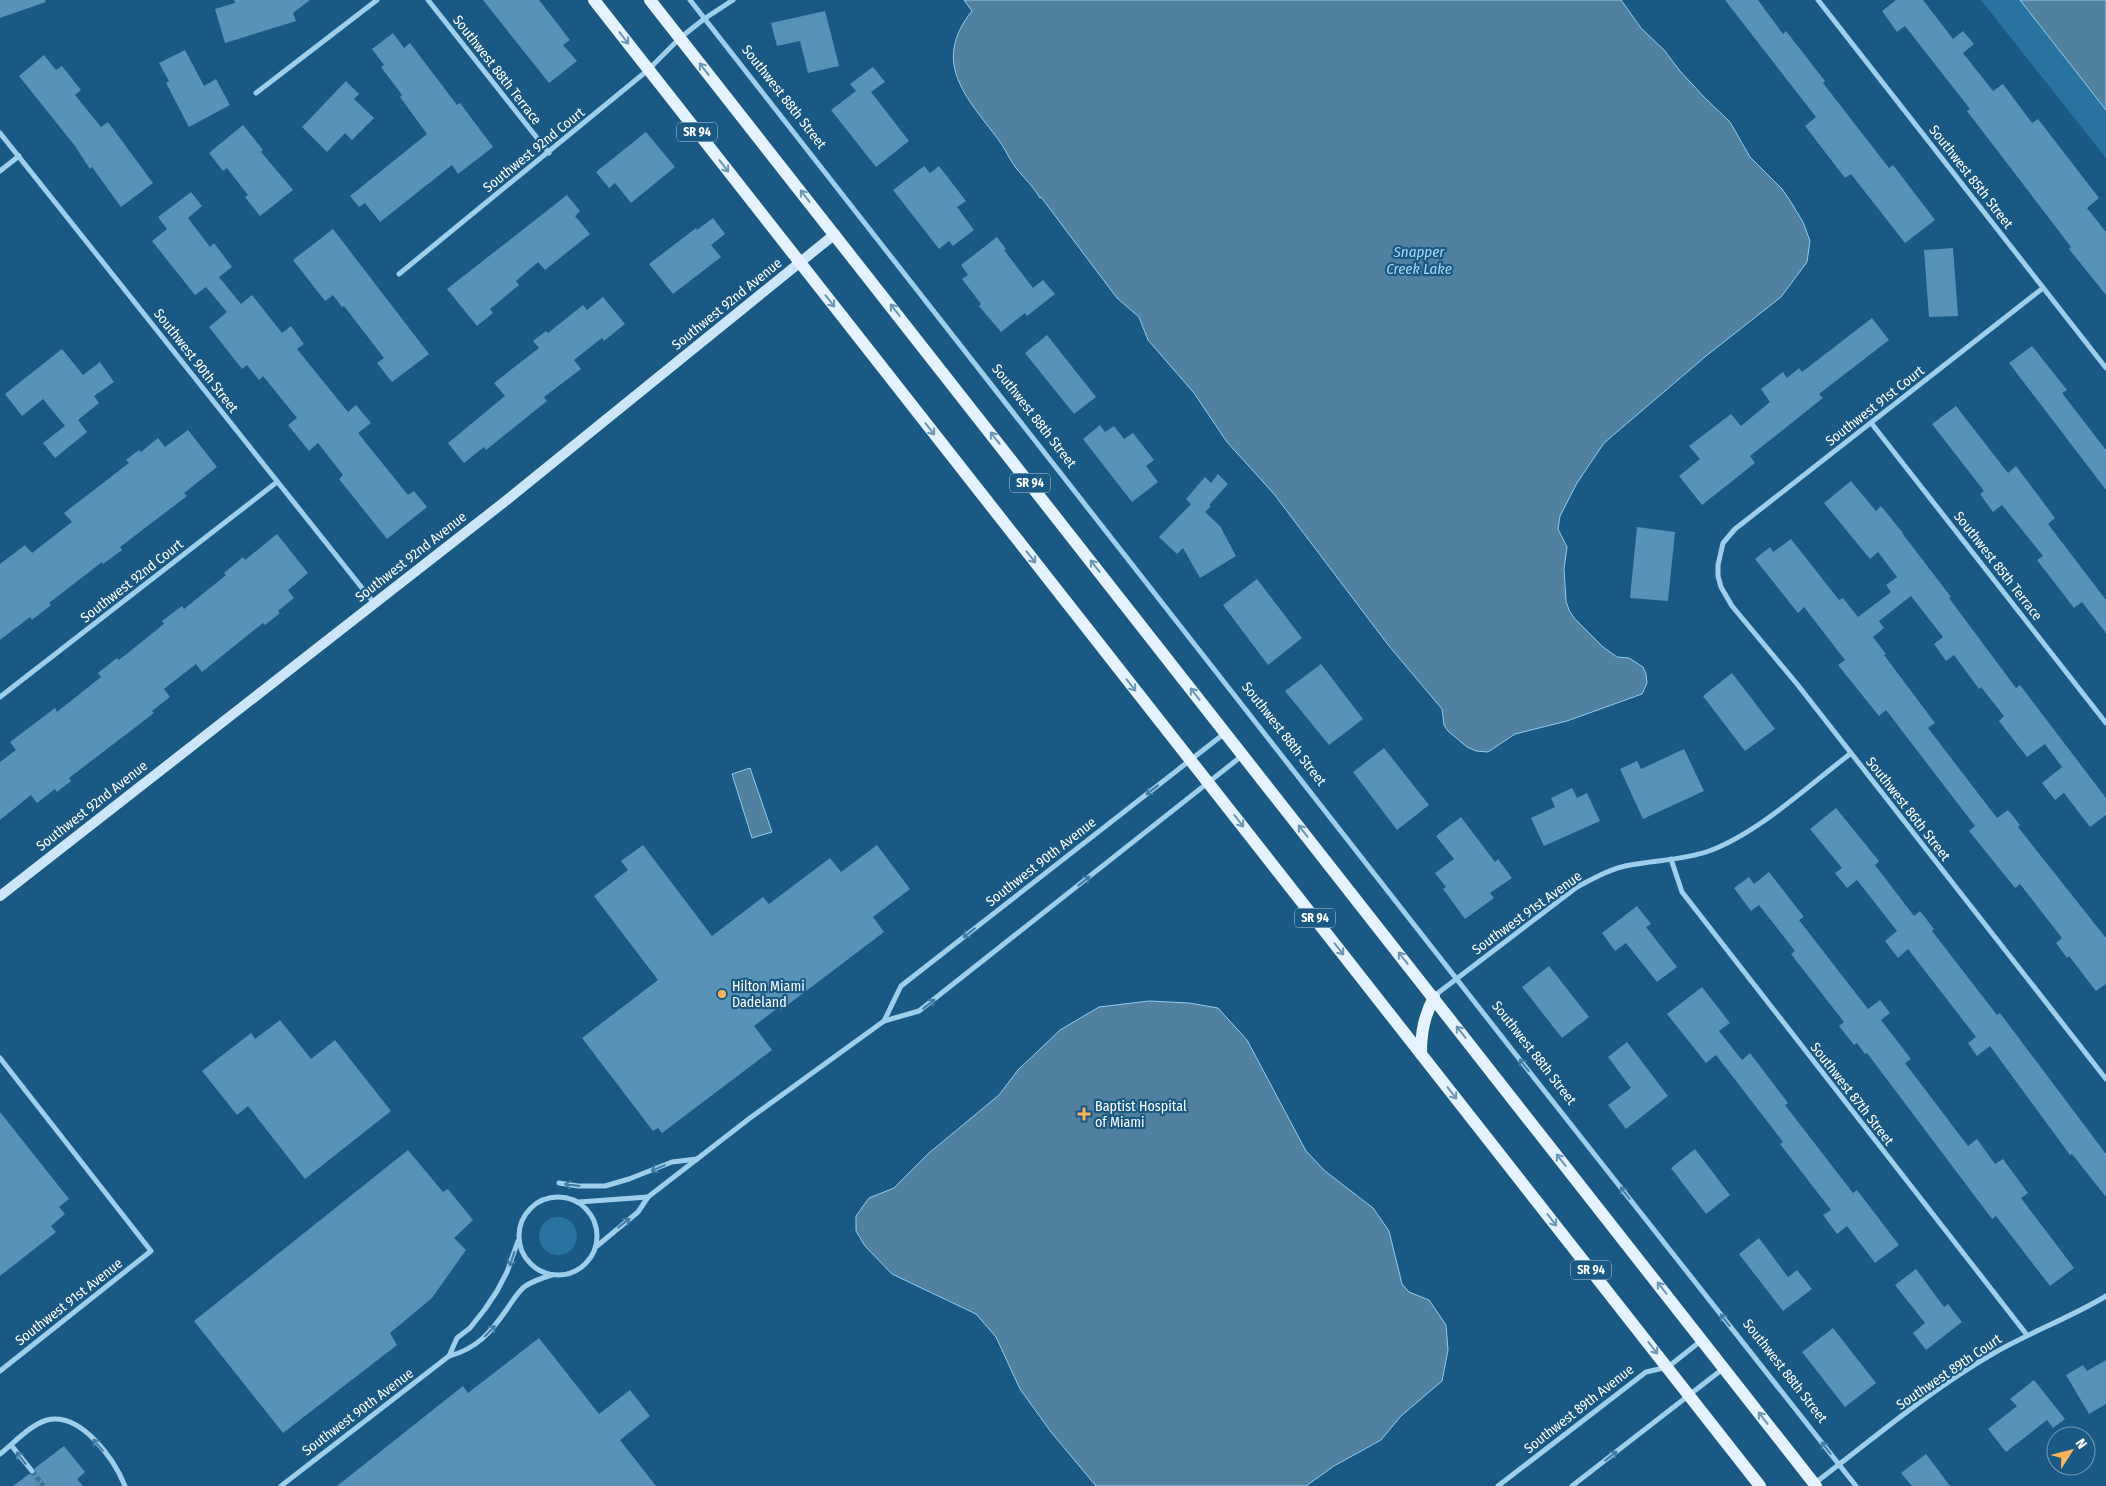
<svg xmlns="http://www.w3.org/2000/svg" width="2106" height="1486" viewBox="0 0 2106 1486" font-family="'Fira Sans Condensed',sans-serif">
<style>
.green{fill:#2973a0}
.water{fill:#52819f;stroke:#92cced}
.building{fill:#5892b6}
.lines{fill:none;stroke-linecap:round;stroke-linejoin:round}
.street-tunnel{stroke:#3c7296;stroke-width:5;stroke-dasharray:5 2.5;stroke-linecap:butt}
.street{stroke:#9fceeb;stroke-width:5}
.secondary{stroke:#cbe6f8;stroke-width:10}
.primary{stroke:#e4f3ff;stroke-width:12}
.oneway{stroke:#6b97b5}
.oneway2{stroke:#427ca2}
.poi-dot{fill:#fdb35c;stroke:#1a5983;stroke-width:2}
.labels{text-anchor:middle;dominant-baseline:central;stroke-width:4.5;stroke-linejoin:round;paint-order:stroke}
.shield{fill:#1a5983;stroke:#bacdda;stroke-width:1}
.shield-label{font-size:12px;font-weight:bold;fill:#fff}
.street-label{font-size:14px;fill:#fff;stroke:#1a5983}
.poi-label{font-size:14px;fill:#fff;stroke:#1a5983;text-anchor:start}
.water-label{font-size:15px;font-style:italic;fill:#abd8f3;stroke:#1a5983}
</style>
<rect width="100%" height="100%" fill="#1a5983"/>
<!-- green -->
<g class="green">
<polygon points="1981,0 2020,0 2106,110 2106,158"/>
<circle cx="558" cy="1236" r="19"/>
</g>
<!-- water -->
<g class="water">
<path d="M 964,0 L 1621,0 L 1641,28 L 1664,50 L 1680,71 L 1704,97 L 1730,122 L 1750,157 L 1782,189 L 1789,199 L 1803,222 L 1810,241 L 1807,262 L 1781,297 L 1706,356 L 1604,443 L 1577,483 L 1560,516 L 1558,529 L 1567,547 L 1564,569 L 1566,601 L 1569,610 L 1574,618 L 1603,647 L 1617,657 L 1629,658 L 1643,667 L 1646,674 L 1647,683 L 1642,694 L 1567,721 L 1515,734 L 1488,752 L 1476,751 L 1467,747 L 1448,731 L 1444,725 L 1442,709 L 1389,646 L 1274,494 L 1227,442 L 1194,393 L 1148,340 L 1139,317 L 1117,298 L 1041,197 L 1040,198 C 1033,186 1024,178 1016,168 C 1009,159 1005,148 998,139 C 966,97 931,62 972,11 Z"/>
<polygon points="2020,0 2106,0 2106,110"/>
<polygon points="750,768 772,832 752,838 732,774"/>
<polygon points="1149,1001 1189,1003 1218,1008 1247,1040 1306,1151 1325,1171 1373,1208 1389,1231 1402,1284 1409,1292 1429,1300 1446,1325 1448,1350 1442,1381 1401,1416 1381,1440 1334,1466 1306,1486 1096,1486 1051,1432 1020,1389 996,1337 976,1314 892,1274 865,1246 856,1231 856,1216 869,1198 894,1188 929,1153 999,1095 1018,1070 1060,1030 1099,1007"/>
</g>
<!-- building -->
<g class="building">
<polygon points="0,0 45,0 46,2 0,18"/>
<polygon points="234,0 310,0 293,13 296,21 225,43 215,9 235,3"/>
<polygon points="483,0 539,0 570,40 563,45 577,61 549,83"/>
<polygon points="1725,0 1758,0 1783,34 1786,31 1825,81 1823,83 1889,168 1893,165 1935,220 1905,243 1851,174 1845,178 1805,126 1816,117"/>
<polygon points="1896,0 1923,0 1953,39 1963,31 1974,44 1963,53 1993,91 2003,84 2032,123 2038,119 2099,198 2087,208 2106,232 2106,295 2069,249 2071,247 1967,111 1970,109 1905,26 1897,32 1882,11"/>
<polygon points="825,11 839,66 808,73 800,41 777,46 771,23"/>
<polygon points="393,33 404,48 410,43 457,105 460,103 493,147 458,174 452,165 380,222 365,203 359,207 350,196 427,134 400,97 402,95 381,67 384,65 372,49"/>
<polygon points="185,50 204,86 216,79 230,105 189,127 166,83 169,81 159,63"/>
<polygon points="44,55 56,70 62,66 81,90 75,95 101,127 108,122 153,183 121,207 92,167 90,169 75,146 19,76"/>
<polygon points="873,67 885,82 871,92 909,141 876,167 831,110 856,91 850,84"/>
<polygon points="346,81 359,94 354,99 374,118 352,140 345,133 327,152 302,127"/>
<polygon points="243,125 263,150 261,152 293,190 260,216 245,197 248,195 227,168 223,171 209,153"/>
<polygon points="646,132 675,167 631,203 615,183 609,188 596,172"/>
<polygon points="924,166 930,173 939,166 966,201 957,207 974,230 953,246 949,241 939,249 893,190"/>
<polygon points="191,192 202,206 188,218 210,247 214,243 232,267 219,277 241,304 252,295 282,333 291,326 304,344 297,349 348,412 356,405 371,423 358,433 408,495 414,491 427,507 387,539 339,479 343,475 318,443 309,451 288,425 297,418 263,376 259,380 247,365 242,369 209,327 227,312 206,287 195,295 152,241 167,229 158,217"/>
<polygon points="567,195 580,211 575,216 590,234 545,270 538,262 516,281 519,285 490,309 493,313 477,326 447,289"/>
<polygon points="713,218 725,234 711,245 721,257 673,294 649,264 696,228 697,230"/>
<polygon points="333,229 429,354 392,382 377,363 384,358 344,306 342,307 333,295 325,301 293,260"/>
<polygon points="997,237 1006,249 1004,250 1033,288 1043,280 1055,294 1027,316 1025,313 1001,332 979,306 981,304 962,279 968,275 961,265"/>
<polygon points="1953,248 1958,316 1929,317 1924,250"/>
<polygon points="603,297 625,324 604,341 602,338 574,360 581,369 544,397 547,401 486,450 484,447 464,463 448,443 505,396 494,383 539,348 533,341 546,331 548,333 583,305 587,310"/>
<polygon points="1872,318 1889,340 1819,394 1823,398 1750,456 1755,463 1702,505 1679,476 1700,459 1689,446 1731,414 1741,426 1770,402 1761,389 1783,372 1787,378 1799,368 1802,372"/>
<polygon points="1047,335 1096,397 1074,414 1025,353"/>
<polygon points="2032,346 2067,390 2062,393 2106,450 2106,490 2009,363"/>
<polygon points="62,349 83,375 100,362 114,382 94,396 99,403 78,420 87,432 55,458 43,443 65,426 43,399 22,416 5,394"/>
<polygon points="1956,406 2008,473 2016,466 2055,518 2048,524 2106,600 2106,633 2082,602 2074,608 2037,560 2043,556 2002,505 1993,512 1980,494 1984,491 1932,424"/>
<polygon points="1100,425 1105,432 1114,426 1124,439 1133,433 1154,460 1146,466 1158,482 1132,502 1083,439"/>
<polygon points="188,430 217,467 184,493 187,496 120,547 122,550 103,564 102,562 49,603 51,605 32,620 30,617 0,640 0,564 25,545 32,553 72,522 64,513 129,463 126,460 139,450 141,452 158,438 165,447"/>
<polygon points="1218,474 1228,484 1209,505 1211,506 1205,512 1220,526 1236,556 1200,578 1183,548 1177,554 1159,537 1191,504 1186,499 1205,477 1211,483"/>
<polygon points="1851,481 1876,511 1881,506 1903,533 1902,533 1951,597 1949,598 2016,688 2020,685 2106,798 2106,815 2090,827 2064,793 2055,800 2042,783 2062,767 2045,744 2027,757 1999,721 2004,716 1981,687 1979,689 1954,655 1946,661 1934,644 1943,637 1911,596 1879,621 1884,628 1873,637 1886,654 1884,655 1935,723 1928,728 1997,818 2008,810 2020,825 2018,827 2106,938 2106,984 2096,991 2069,956 2067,958 2056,943 2062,938 2020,884 2015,888 1969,831 1975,826 1886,710 1879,716 1838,665 1845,660 1804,607 1798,613 1755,559 1770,547 1773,552 1791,539 1839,600 1843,598 1858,617 1891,592 1886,585 1897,577 1878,552 1870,559 1824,503"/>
<polygon points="1637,527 1675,532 1668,601 1630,598"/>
<polygon points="277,534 308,573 288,590 294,598 278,611 280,613 265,625 263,623 202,672 196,664 164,689 170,697 152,711 154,713 69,778 71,781 57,792 55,789 37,803 31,795 0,820 0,762 16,750 10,742 55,708 57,712 101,677 98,673 117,658 119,660 164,624 162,621 182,606 184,609 226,575 224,573 243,557 245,560"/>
<polygon points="1257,579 1302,638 1268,665 1223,605"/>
<polygon points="1321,664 1363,719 1329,745 1285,691"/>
<polygon points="1732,673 1775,729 1745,751 1703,696"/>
<polygon points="1384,748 1429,805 1397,830 1353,772"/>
<polygon points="1684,749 1704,791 1643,819 1620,769 1637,761 1641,769"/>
<polygon points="1572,788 1577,798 1587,793 1600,821 1544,846 1531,818 1555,807 1551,798"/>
<polygon points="1836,808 1879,861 1875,865 1914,916 1920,911 1934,929 1932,931 1997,1015 2000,1013 2106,1154 2106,1197 2072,1154 2070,1155 1990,1046 1977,1056 1968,1043 1976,1037 1908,949 1898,958 1885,941 1897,931 1857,880 1847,888 1835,873 1842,868 1810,829"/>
<polygon points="1461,817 1495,862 1498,859 1512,878 1490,893 1494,898 1465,919 1443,889 1446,887 1435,873 1454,859 1436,836"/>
<polygon points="643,845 712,936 763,897 769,904 830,858 841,872 877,845 910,889 873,917 884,932 781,1010 779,1007 754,1026 772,1050 662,1133 658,1128 653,1131 582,1038 658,980 594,896 628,870 621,861"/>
<polygon points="1769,872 1804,917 1799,920 1868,1009 1880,1000 1890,1013 1881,1020 1911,1059 1905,1063 1968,1146 1977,1139 1995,1164 2003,1159 2028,1193 2021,1198 2074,1268 2050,1286 1996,1216 1992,1219 1867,1053 1865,1054 1857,1043 1854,1045 1839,1026 1844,1022 1791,954 1795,951 1759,905 1751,911 1734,888 1749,877 1754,884"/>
<polygon points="1637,906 1651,924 1646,927 1677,967 1657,982 1626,943 1615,951 1602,933"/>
<polygon points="1549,966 1589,1017 1562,1038 1522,987"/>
<polygon points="1702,987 1730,1023 1719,1031 1742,1060 1750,1053 1788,1103 1785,1105 1853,1193 1857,1190 1899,1245 1875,1263 1847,1226 1837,1234 1823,1215 1831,1210 1780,1144 1783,1142 1716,1055 1706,1063 1667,1014"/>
<polygon points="280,1020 311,1059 335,1040 391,1111 305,1179 248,1106 237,1115 202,1071 251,1033 255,1039"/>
<polygon points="1627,1042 1668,1096 1626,1129 1608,1105 1631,1088 1608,1057"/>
<polygon points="0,1112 69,1199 59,1207 65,1214 51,1226 56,1232 0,1276"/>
<polygon points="1695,1149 1730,1195 1706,1214 1671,1168"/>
<polygon points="408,1150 443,1192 448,1189 473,1220 454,1238 466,1250 432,1298 390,1333 397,1345 283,1433 194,1321"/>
<polygon points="1759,1238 1788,1277 1797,1270 1812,1289 1783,1311 1739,1254"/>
<polygon points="1916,1269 1944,1307 1948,1304 1962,1322 1926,1350 1913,1333 1925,1323 1895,1285"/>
<polygon points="1833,1328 1876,1383 1845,1407 1802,1352"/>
<polygon points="539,1338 599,1414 630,1390 650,1416 620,1440 656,1486 337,1486 463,1386 468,1393"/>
<polygon points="2106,1360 2106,1404 2089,1414 2066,1375 2083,1365 2087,1371"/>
<polygon points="2034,1380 2065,1419 2053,1428 2047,1420 2006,1452 1988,1429 2017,1406 2010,1399"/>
<polygon points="64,1446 85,1472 77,1479 83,1486 13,1486 29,1474 34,1475 35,1468"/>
<polygon points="1926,1454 1950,1486 1912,1486 1901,1473"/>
</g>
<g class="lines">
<!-- street-tunnel -->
<polyline class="street-tunnel" points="32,1471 43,1486"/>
<!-- street -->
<g class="street">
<polyline points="428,0 549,153"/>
<polyline points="690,0 1513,1051 1856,1486"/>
<polyline points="1818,0 2106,368"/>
<polyline points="256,93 377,0"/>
<polyline points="0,133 374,603"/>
<polyline points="0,171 19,156"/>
<polyline points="399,274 648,70 680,38 704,19 733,0"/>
<polyline points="2043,288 1735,529 1723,543 1718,565 1718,576 1721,587 1732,606 1797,684 2106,1079"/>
<polyline points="1872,424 2106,723"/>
<polyline points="0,697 277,482"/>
<polyline points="1671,859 1682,892 2027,1335"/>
<path d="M 1434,996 L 1577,887 C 1594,878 1612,868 1630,865 C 1656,860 1684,860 1709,851 C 1758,833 1808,786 1850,754"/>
<polyline points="884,1021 901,986 1225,733"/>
<polyline points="0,1058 151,1251 0,1371"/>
<polyline points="559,1183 578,1186 605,1186 629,1179 672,1162 697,1159"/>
<circle cx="558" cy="1236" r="39"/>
<polyline points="579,1202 648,1197"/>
<polyline points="597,1246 638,1212 648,1197 750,1118 884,1021 919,1011 1243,755"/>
<polyline points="449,1356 457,1338 470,1328 485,1309 497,1291 507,1272 518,1241"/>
<polyline points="11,1445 32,1471"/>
<path d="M 0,1454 C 14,1443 30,1425 47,1420 C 81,1412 114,1459 125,1486"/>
<path d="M 1815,1483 C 1873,1439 1930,1390 1994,1353 C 2030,1332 2070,1318 2106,1296"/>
<path d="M 281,1486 L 449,1356 C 477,1349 491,1332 507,1309 C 512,1302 517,1293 524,1287 C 532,1281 542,1278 552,1275"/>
<polyline points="1498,1486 1646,1372 1668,1367 1702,1340"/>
<polyline points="1572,1486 1724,1368"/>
</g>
<!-- secondary -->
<polyline class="secondary" points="0,896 503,503 835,234"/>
<!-- primary -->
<g class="primary">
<polyline points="594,0 1760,1486"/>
<polyline points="650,0 1816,1486"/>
<path d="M 1421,1054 C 1421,1032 1424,1017 1434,997"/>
</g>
</g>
<!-- one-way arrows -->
<defs><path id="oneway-shaft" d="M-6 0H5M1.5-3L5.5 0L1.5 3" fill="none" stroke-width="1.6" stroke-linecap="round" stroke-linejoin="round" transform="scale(1.25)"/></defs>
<g class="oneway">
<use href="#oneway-shaft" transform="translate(624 38) rotate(52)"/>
<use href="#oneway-shaft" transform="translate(704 69) rotate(-128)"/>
<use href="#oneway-shaft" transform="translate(724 166) rotate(52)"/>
<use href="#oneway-shaft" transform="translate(805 196) rotate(-128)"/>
<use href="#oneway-shaft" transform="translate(830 301) rotate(52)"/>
<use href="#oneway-shaft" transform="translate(895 310) rotate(-128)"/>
<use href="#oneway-shaft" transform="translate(930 429) rotate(52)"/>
<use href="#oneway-shaft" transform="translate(995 438) rotate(-128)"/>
<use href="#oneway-shaft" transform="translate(1031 557) rotate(52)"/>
<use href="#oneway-shaft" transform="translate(1095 566) rotate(-128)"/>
<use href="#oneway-shaft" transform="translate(1131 685) rotate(52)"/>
<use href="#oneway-shaft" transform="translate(1195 694) rotate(-128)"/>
<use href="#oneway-shaft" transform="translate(1239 821) rotate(52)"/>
<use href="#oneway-shaft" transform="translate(1303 831) rotate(-128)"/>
<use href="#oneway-shaft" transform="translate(1339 949) rotate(52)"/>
<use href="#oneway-shaft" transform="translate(1403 958) rotate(-128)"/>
<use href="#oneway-shaft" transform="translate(1461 1032) rotate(-128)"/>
<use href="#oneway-shaft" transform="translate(1452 1093) rotate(52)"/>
<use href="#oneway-shaft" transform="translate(1561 1160) rotate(-128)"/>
<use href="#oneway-shaft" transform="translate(1552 1220) rotate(52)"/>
<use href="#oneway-shaft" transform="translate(1662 1288) rotate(-128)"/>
<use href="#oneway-shaft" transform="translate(1653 1348) rotate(52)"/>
<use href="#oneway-shaft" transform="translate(1763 1418) rotate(-128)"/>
</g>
<g class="oneway2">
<use href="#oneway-shaft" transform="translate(1152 790) rotate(142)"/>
<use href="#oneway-shaft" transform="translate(1084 881) rotate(-38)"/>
<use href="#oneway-shaft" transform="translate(969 933) rotate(142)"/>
<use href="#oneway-shaft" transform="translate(929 1004) rotate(-38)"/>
<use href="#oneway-shaft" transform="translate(1524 1065) rotate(-128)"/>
<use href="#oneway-shaft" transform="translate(658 1168) rotate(157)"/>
<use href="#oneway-shaft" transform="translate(572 1185) rotate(-173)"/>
<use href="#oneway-shaft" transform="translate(1625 1193) rotate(-128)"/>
<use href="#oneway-shaft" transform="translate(624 1223) rotate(-38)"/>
<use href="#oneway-shaft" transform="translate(512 1259) rotate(109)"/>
<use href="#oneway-shaft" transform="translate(1725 1320) rotate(-128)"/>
<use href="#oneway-shaft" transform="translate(490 1331) rotate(-46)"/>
<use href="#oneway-shaft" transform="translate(98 1445) rotate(-131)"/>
<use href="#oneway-shaft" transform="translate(1826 1448) rotate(-128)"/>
<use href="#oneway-shaft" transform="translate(1611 1456) rotate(-38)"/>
<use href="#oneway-shaft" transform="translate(21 1458) rotate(-128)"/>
</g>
<!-- markers -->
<g class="poi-dot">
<circle cx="722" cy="994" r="5"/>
<path d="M1081.5 1106.5h5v5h5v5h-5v5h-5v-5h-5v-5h5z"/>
</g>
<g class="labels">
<!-- shield labels -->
<g class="shield">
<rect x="677" y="122.5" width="40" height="19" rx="4"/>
<rect x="1010" y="473.5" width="40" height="19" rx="4"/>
<rect x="1295" y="908.5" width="40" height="19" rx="4"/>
<rect x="1571" y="1260.5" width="40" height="19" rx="4"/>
</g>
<g class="shield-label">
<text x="697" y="132">SR 94</text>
<text x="1030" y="483">SR 94</text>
<text x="1315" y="918">SR 94</text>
<text x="1591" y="1270">SR 94</text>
</g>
<!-- street labels -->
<g class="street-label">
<text transform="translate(497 70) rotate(52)">Southwest 88th Terrace</text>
<text transform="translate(784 97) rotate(52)">Southwest 88th Street</text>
<text transform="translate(534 150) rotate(-39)">Southwest 92nd Court</text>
<text transform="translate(1971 177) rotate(52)">Southwest 85th Street</text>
<text transform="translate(727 304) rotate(-39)">Southwest 92nd Avenue</text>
<text transform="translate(196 361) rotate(52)">Southwest 90th Street</text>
<text transform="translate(1875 406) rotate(-38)">Southwest 91st Court</text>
<text transform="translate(1034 416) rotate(52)">Southwest 88th Street</text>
<text transform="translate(411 557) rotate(-38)">Southwest 92nd Avenue</text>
<text transform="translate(1998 566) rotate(52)">Southwest 85th Terrace</text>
<text transform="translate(132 581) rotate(-38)">Southwest 92nd Court</text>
<text transform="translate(1284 734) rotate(52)">Southwest 88th Street</text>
<text transform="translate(92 806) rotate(-38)">Southwest 92nd Avenue</text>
<text transform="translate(1908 809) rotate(52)">Southwest 86th Street</text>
<text transform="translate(1041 862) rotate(-38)">Southwest 90th Avenue</text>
<text transform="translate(1527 913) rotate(-36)">Southwest 91st Avenue</text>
<text transform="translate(1534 1053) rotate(52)">Southwest 88th Street</text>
<text transform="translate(1852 1094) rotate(52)">Southwest 87th Street</text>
<text transform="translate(69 1302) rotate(-38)">Southwest 91st Avenue</text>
<text transform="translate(1785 1371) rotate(52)">Southwest 88th Street</text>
<text transform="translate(1949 1372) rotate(-34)">Southwest 89th Court</text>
<text transform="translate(1579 1409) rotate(-38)">Southwest 89th Avenue</text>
<text transform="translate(358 1412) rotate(-37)">Southwest 90th Avenue</text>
</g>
<!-- poi labels -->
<g class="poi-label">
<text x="732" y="986">Hilton Miami<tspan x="732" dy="16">Dadeland</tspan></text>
<text x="1095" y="1106">Baptist Hospital<tspan x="1095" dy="16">of Miami</tspan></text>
</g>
<!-- water labels -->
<g class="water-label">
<text x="1419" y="252">Snapper<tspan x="1419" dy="17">Creek Lake</tspan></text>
</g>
</g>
<!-- north arrow -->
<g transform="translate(2071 1451) rotate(54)"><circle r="24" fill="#1a5983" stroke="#769bb5"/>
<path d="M0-4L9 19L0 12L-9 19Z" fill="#fdb35c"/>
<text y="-8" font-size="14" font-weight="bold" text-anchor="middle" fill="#ffffff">N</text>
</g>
</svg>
